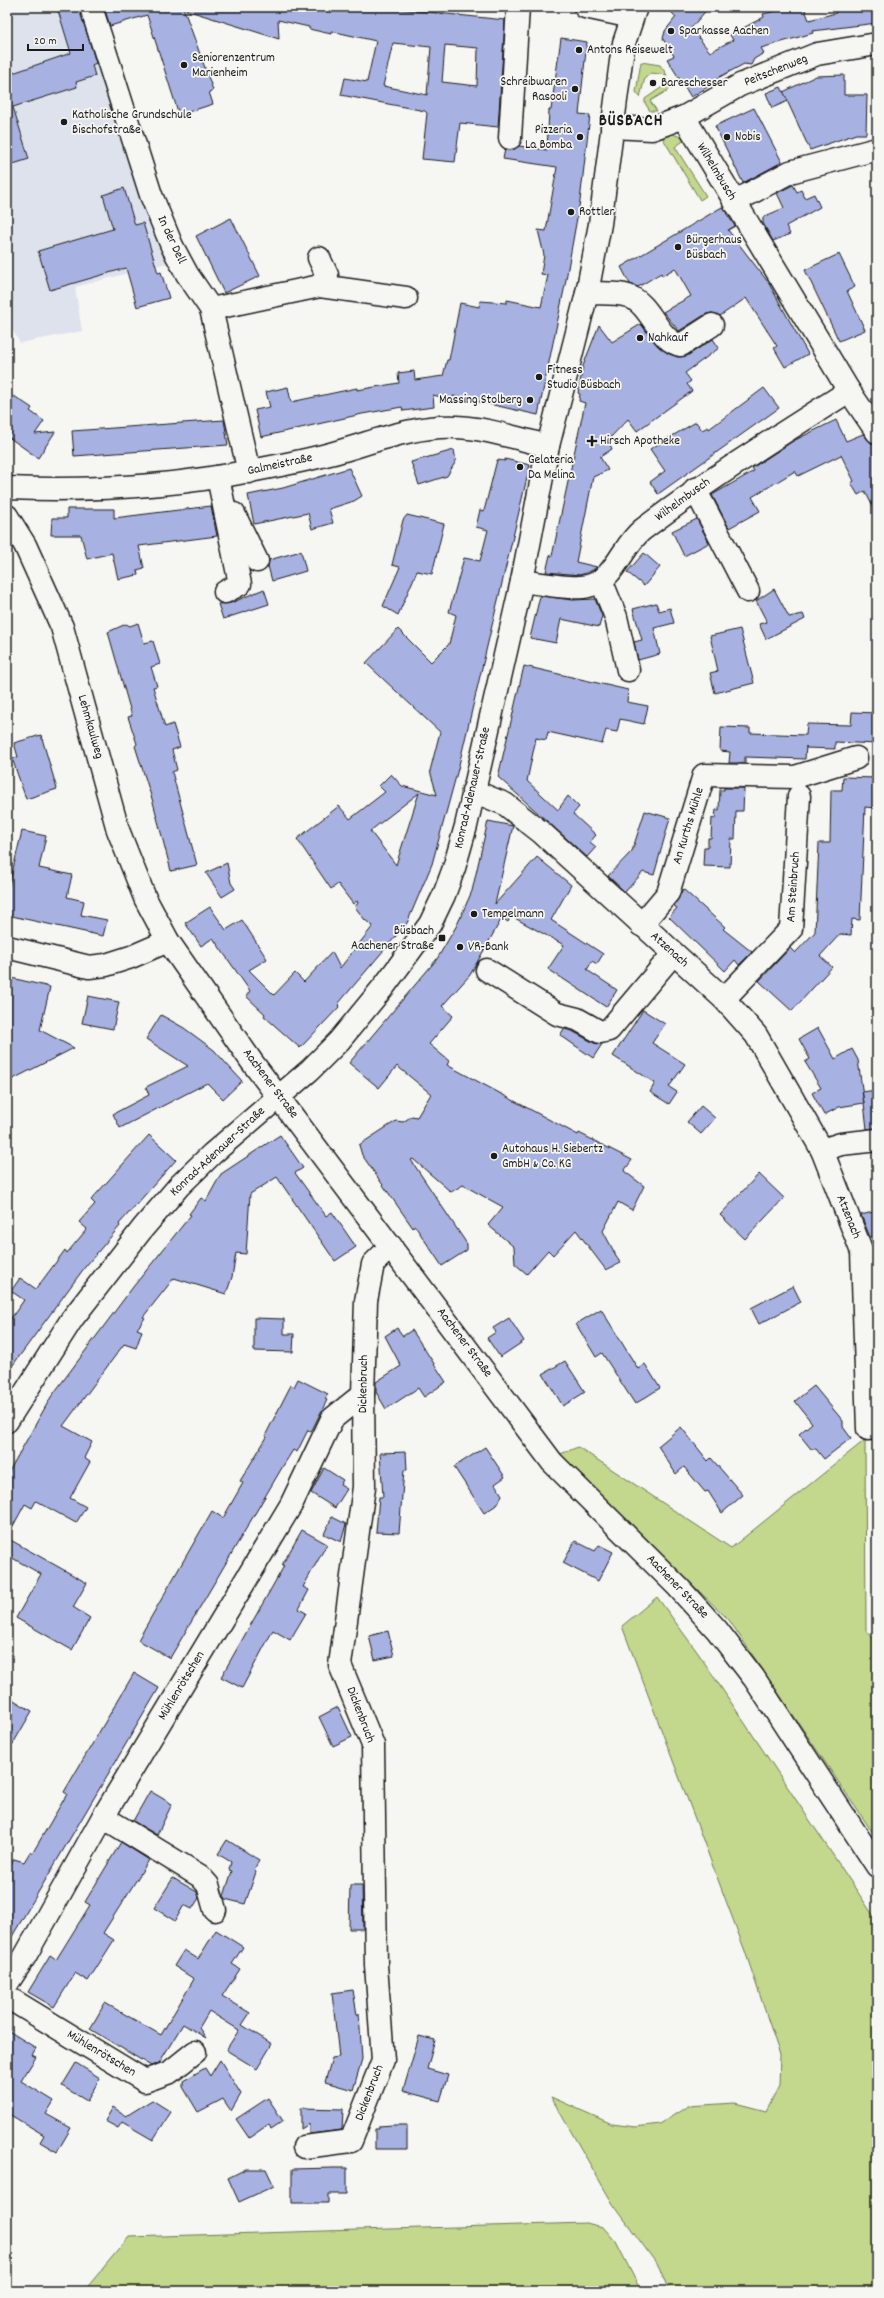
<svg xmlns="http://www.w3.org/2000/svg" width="884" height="2298" viewBox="0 0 884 2298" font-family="Dekko,sans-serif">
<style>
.built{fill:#dee2ed}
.green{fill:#c3d78d;stroke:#707a54}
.building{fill:#a7b2e2;stroke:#1c1c1c;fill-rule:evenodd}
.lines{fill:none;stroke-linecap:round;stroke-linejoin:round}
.minor-casing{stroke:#1c1c1c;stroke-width:25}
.major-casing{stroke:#1c1c1c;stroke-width:25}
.minor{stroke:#f6f6f2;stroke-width:22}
.major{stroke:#f6f6f2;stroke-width:22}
.poi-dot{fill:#1c1c1c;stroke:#f6f6f2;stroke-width:1.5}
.labels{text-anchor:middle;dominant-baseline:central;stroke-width:3.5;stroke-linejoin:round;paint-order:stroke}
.poi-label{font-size:13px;fill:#1c1c1c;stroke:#f6f6f2;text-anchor:start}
.street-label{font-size:13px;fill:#1c1c1c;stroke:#f6f6f2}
.district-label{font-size:17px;font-weight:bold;letter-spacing:1px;fill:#1c1c1c;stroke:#f6f6f2}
</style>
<rect width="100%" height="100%" fill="#f6f6f2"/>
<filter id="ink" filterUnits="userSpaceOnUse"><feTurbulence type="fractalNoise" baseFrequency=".025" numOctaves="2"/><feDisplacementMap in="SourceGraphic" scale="8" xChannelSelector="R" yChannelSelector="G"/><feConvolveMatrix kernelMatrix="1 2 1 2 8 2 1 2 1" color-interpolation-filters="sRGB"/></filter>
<g filter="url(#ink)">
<!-- built -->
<polygon class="built" points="7,7 84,7 167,263 75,287 82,331 20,343 7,321"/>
<!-- green -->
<g class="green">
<polygon points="641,62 660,65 667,75 651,73 645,78 640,97 636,92"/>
<polygon points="671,81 675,86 650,101 657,111 650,111 645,103 645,99"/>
<polygon points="673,134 686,139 675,147 706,196 700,200 662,137"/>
<polygon points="865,1440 866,1630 877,1643 877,1839 729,1620 558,1455 578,1447 731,1548"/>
<polygon points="657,1597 698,1653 877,1921 877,2291 669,2291 659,2267 613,2204 551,2097 612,2124 635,2127 660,2124 688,2106 735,2103 766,2111 779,2086 780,2055 745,1951 622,1626"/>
<polygon points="586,2223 603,2227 616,2242 641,2291 84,2291 129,2237"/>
</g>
<!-- building -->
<g class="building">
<polygon points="57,7 79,7 96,63 92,65 95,76 76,82 77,87 13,107 29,159 7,166 7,75 71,53"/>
<polygon points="104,7 183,7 213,90 209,92 213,104 179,115 147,15 110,26"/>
<path d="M 187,7 L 331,7 L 347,11 L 348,7 L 379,7 L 505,20 L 498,127 L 460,123 L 455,162 L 422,159 L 427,113 L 425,111 L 341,95 L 345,78 L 367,82 L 376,41 L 331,31 L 331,34 L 309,29 L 309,27 L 278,20 L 279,39 L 186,10 ZM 393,43 L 431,47 L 427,95 L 383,86 ZM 445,45 L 478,48 L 477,86 L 442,82 Z"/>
<polygon points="666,7 709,7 691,28 710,52 733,40 730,35 764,17 763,14 792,7 804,7 809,20 836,13 835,7 877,7 877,23 812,31 813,33 761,48 764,53 754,59 751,65 744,64 714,80 716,82 691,97 667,59 674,56 663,39 665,31 676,17"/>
<polygon points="561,38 587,42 579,114 590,115 580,201 565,285 538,415 453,396 452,400 433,395 434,407 403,411 402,407 362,414 261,437 255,410 270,407 266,392 288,387 291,402 357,388 357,390 399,383 398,373 414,371 415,380 443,376 447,360 449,360 460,303 479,307 480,301 507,303 507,300 541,307 548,275 541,274 544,255 538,230 546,231 557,167 503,159 505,149 510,150 519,146 547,150 549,110 551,110"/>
<polygon points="844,75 844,95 867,95 866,134 856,134 810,150 783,92 816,76"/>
<polygon points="781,87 788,101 772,108 766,93"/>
<polygon points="754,108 782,162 743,183 715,126"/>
<polygon points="793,185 797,192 801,190 805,198 814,194 820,207 786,226 790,234 773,241 763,223 763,217 784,208 777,193"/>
<polygon points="124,188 135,225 143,223 158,273 161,272 169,298 137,307 126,268 50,290 38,251 113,229 103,195"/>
<polygon points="722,207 735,226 728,230 768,282 808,354 785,367 774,348 777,346 746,298 720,316 712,313 706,314 679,331 663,312 691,296 675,268 662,276 661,273 638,287 630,284 621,267"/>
<polygon points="231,218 260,276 224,293 196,236"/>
<polygon points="839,254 855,287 847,291 865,330 839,341 805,270"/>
<polygon points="641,324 659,347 677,357 687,356 713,339 719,348 685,373 691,381 687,384 692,391 637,431 628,419 608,440 612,449 600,457 608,470 593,477 576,562 597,567 591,571 580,575 546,572 550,555 552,556 585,403 579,401 580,394 578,393 583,366 599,325 612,342"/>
<polygon points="764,388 779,408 658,494 650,482 665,471 650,449 696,422 702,430 708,427 709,429"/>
<polygon points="14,396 32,408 30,411 44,421 35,434 55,432 38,458 7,436 7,405"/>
<polygon points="224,420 228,445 74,456 72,431"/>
<polygon points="836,420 846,441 863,434 871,443 877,444 877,515 865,491 858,495 851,483 854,481 841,455 798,476 795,471 752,497 760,511 729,528 712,495 754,471 752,468 793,441"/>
<polygon points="454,450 456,461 447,476 419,485 411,462"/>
<path d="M 505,459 L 530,465 L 458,769 L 432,864 L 407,923 L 338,1004 L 340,1006 L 300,1048 L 264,1016 L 265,1014 L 246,996 L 250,991 L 213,938 L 201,946 L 185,923 L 210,907 L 226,930 L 242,920 L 267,959 L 249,970 L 274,995 L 295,973 L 304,982 L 332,952 L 340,968 L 373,926 L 365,920 L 355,907 L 358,903 L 357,901 L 353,904 L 338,884 L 331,889 L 297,839 L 339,806 L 350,819 L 385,792 L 379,786 L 391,774 L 402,786 L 437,795 L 430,771 L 440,732 L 366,663 L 398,629 L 431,662 L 449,644 L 456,615 L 449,612 L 464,558 L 480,561 L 488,530 L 476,527 L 480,510 L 484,511 L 497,460 L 505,461 ZM 419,793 L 396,865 L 370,831 Z"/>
<polygon points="349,468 362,496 354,501 329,509 333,523 312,529 308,513 254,524 248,495 283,488"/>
<polygon points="211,506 217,536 139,546 144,568 137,570 138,575 118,579 112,553 87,559 81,535 51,535 52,518 67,518 67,509 114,509 114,518"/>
<polygon points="407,515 444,524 432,574 417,571 398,615 383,606 400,567 392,565 403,520"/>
<polygon points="697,519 709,543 684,556 672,531"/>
<polygon points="301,551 306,571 272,581 268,566 269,560"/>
<polygon points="644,553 660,567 644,586 627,572"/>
<polygon points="264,589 269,604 223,619 218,604 231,603"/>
<polygon points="774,589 789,617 803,614 805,619 766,639 759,624 767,622 756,601"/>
<polygon points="540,596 573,600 595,599 602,616 599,627 561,619 556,643 530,638"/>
<polygon points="656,603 659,611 670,608 674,623 654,628 660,654 638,660 634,642 642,640 633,609"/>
<polygon points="138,623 144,643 153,641 160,664 151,667 157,686 153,687 165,727 173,724 180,747 172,750 177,770 172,772 197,865 171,871 153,802 135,746 137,744 128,717 132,716 108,632 126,624 130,626"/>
<polygon points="740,629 754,683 715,693 710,673 718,671 710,636"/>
<polygon points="524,666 628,690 627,702 648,706 644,724 620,719 617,732 606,730 602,744 548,732 546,740 536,738 527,781 558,810 568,796 579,807 573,814 596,835 590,842 596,847 587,857 498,777"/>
<polygon points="852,712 877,713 877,744 835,742 835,749 806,748 806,746 805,759 745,757 745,763 729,763 730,752 720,751 721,727 750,728 750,733 806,735 807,724 851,725"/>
<polygon points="41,735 57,789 26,799 12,758 18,757 14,743"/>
<polygon points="843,777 877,778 876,808 865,807 860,920 852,919 851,935 840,934 820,956 832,967 792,1011 759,981 790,948 795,953 815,932 819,843 830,843 831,790 842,790"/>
<polygon points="724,788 744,788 743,811 736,811 735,839 731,839 730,867 703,866 704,847 708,847 708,838 711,838 712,818 715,819 716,810 719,810 720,790 724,790"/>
<polygon points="645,811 670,818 654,875 643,872 625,892 608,876 632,851"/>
<polygon points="488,821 513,826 495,904 537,857 571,885 551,920 603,954 597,964 592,961 587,970 617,990 606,1007 548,969 564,945 511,916 508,922 502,918 470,975 442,1006 453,1016 429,1044 449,1061 447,1065 578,1135 579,1133 632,1160 624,1171 644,1186 632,1210 618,1202 603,1231 620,1263 606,1270 576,1230 553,1255 548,1250 527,1274 515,1264 514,1247 488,1225 503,1207 463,1185 451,1192 413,1159 411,1160 467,1244 467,1250 442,1266 415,1226 413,1228 362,1155 359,1145 396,1121 403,1122 412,1116 417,1117 431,1094 397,1066 379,1088 349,1063 437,959 457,925 472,891"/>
<polygon points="22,831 46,836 39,868 72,875 67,897 84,901 81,915 107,920 103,936 7,915 7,894"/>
<polygon points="227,863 231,883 235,889 222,897 206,873"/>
<polygon points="683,889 725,927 723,929 752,952 739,965 735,960 725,971 669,917 677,908 674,906"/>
<polygon points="7,977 50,987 40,1030 74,1048 7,1082"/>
<polygon points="88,996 119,1002 113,1029 82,1023"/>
<polygon points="643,1010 665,1024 652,1043 685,1064 669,1087 677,1092 669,1104 650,1092 655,1083 613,1056"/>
<polygon points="161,1015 184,1028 214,1050 242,1081 223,1099 207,1083 120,1128 113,1114 149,1095 146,1087 188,1066 146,1039"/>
<polygon points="818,1028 835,1059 852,1049 858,1060 864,1103 862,1092 877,1090 877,1128 867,1129 864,1103 839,1107 824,1115 812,1093 821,1088 805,1062 810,1059 799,1039"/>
<polygon points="564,1029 572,1031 594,1043 602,1044 593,1058 560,1035"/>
<polygon points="701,1106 715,1118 701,1134 687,1122"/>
<polygon points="149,1135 176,1160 119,1224 120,1226 85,1267 7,1373 7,1324 24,1300 11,1291 20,1278 36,1289 65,1250 67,1253 87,1229 79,1222 95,1204 91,1200"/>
<polygon points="280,1135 303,1168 295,1173 326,1216 332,1212 356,1247 335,1261 277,1177 250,1194 246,1254 236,1253 232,1277 226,1294 174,1278 143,1317 145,1318 137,1329 142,1331 136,1348 124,1344 63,1426 92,1442 84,1458 90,1462 70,1498 86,1507 76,1523 36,1501 32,1508 25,1504 7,1537 7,1475 51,1397 133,1287 191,1215 189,1214 201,1198 206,1201 221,1174"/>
<polygon points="759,1174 784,1198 745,1239 720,1215"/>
<polygon points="877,1211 877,1236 870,1237 861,1215"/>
<polygon points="793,1286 801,1302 759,1324 751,1308"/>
<polygon points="601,1309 638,1369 645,1364 660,1388 635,1404 602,1353 596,1357 576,1324"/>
<polygon points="254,1318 284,1319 284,1334 294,1334 293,1352 254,1351"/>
<polygon points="509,1318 524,1341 500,1357 487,1338 496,1332 493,1328"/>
<polygon points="397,1328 403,1336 412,1330 446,1382 424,1397 418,1388 386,1409 376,1392 376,1382 401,1366 385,1336"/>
<polygon points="565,1361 585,1392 563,1406 543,1374"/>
<polygon points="298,1379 328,1394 325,1399 327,1400 311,1432 308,1430 297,1452 293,1450 283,1466 170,1658 138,1640 212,1511 223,1518 243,1483 240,1481 267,1437 265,1436 291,1385 294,1387"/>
<polygon points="814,1386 843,1421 843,1427 851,1438 824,1459 816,1449 811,1449 799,1434 812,1423 795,1401"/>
<polygon points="681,1427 708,1461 711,1458 743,1495 722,1513 708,1491 705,1492 684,1467 676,1474 658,1446"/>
<polygon points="485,1447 505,1477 495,1484 502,1495 498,1504 484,1513 454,1467"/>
<polygon points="406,1452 407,1470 404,1470 399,1533 376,1532 379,1497 383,1497 380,1453"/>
<polygon points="324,1468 343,1480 340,1485 347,1489 335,1508 311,1493"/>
<polygon points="332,1517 346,1524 341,1542 324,1534"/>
<polygon points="302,1530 327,1544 303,1587 309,1590 299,1609 306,1613 290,1640 273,1630 242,1688 221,1677 284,1566 282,1565"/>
<polygon points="7,1538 87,1583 73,1607 90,1618 72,1650 16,1618 41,1574 7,1555"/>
<polygon points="575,1541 595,1551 599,1545 613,1552 598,1581 563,1563"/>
<polygon points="388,1631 394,1656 375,1660 369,1636"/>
<polygon points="134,1673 159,1688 7,1945 7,1870 14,1859 24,1862 30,1852 32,1854 67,1794 64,1792"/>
<polygon points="7,1696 32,1711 7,1754"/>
<polygon points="338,1707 352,1737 333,1746 319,1717"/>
<polygon points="150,1791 172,1804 157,1835 133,1821"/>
<polygon points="227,1840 259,1860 254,1870 256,1872 245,1904 225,1899 224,1896 232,1871 229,1870 231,1862 218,1854"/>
<polygon points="121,1842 149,1860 103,1933 114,1940 88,1981 75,1973 54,2007 28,1992 50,1956 56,1960 90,1905 85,1902"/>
<polygon points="173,1878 197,1892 199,1898 192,1909 184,1905 175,1921 154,1908"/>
<polygon points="350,1885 362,1885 363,1929 349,1929"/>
<polygon points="216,1930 243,1947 232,1964 240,1969 222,1996 250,2013 242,2025 272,2044 257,2069 226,2050 239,2030 209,2011 199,2028 206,2038 183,2024 159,2063 151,2066 90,2029 105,2003 161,2035 194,1979 174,1966 184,1950 198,1959"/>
<polygon points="353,1990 357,2015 359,2013 362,2059 353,2090 325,2082 332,2058 339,2057 332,1993"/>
<polygon points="7,2030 36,2048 32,2055 36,2057 21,2081 54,2101 46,2114 71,2128 57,2152 40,2142 44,2135 7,2113"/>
<polygon points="419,2036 435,2040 427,2069 448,2075 440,2101 403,2091"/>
<polygon points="220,2060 241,2094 231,2111 223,2099 198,2112 183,2087 183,2081 205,2068 210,2076"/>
<polygon points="76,2063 100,2078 87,2101 62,2086"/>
<polygon points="268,2098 283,2121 271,2129 269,2124 249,2138 236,2119"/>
<polygon points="152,2100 171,2112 153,2140 122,2122 118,2128 105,2121 113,2107 126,2116"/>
<polygon points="301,2108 343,2109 342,2130 309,2134 309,2124 301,2129"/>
<polygon points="393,2125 407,2125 407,2149 375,2149 375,2129 379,2129 379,2126"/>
<polygon points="333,2168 347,2168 347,2194 328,2194 328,2203 292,2203 292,2169"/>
<polygon points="246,2169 266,2169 274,2186 239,2202 228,2178"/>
</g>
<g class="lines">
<!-- minor casing -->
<g class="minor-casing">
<g id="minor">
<polyline points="91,7 151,195 172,246 187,274 211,309 249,472"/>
<polyline points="585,7 632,17"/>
<polyline points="684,117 849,391 877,432"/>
<polyline points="612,127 652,129 684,117 740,85 817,54 877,44"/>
<polyline points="510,138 518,7"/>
<polyline points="734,202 790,172 877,149"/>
<polyline points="319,258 327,275 320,286"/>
<path d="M 587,293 C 599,294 616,292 628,296 C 652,304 658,342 681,345 L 712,325"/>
<polyline points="211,309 320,286 406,298"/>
<polyline points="218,477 240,584 225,592"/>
<path d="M 7,488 C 88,491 171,487 250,471 C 277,466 304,461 330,454 C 371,443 413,425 456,427 C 487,428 518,439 548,446"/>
<polyline points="695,489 748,591"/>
<polyline points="234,514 257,561"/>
<polyline points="601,580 616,617 628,670"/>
<path d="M 522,581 C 538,583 573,590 588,586 C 615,580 622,546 642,530 C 708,480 778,436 849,391"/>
<polyline points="473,791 505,804 542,833 724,999 756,1035 822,1150 862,1252 868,1429"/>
<polyline points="641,925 668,893 704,775 795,777 856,758"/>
<polyline points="7,947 89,967 106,965 131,957 168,941"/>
<polyline points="487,970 557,1014 577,1019 600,1032 609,1030 673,954"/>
<polyline points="724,999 791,929 799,796"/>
<polyline points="822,1150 841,1144 877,1140"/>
<polyline points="7,1421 72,1319 143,1228 179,1186 212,1154 310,1070 339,1041 385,985 430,924 444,895 454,868 466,826 522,581 548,446 587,293 600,224 621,61 624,43 636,7"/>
<polyline points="103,1817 200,1876 208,1885 215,1910"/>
<polyline points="7,1984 24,1958 103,1817 291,1505 332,1419 363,1394"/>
<polyline points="7,1997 145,2081 170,2072 195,2052"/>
<polyline points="304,2147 351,2141 383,2060 376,1965 373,1745 340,1665 364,1487 363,1394 366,1301 373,1264 391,1246"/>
</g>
</g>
<!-- major casing -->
<g class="major-casing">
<polyline id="major" points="7,516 25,545 62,627 118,830 145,898 168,941 252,1062 552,1462 678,1587 717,1630 754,1678 877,1866"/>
</g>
<!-- minor -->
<use href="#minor" class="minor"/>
<!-- major -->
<use href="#major" class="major"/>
</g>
</g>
<!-- markers -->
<g class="poi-dot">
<circle cx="671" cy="31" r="4"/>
<circle cx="579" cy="50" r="4"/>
<circle cx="184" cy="65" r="4"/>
<circle cx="653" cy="83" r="4"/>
<circle cx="575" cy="89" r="4"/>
<circle cx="64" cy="122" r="4"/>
<circle cx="580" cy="137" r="4"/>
<circle cx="727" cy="137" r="4"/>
<circle cx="571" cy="212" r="4"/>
<circle cx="678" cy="247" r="4"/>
<circle cx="640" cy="338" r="4"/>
<circle cx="539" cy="377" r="4"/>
<circle cx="530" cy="400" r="4"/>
<path d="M590 435h4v4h4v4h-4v4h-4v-4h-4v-4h4z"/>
<circle cx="520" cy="467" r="4"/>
<circle cx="474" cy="914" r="4"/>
<rect x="438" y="934" width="8" height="8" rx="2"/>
<circle cx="460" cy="947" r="4"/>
<circle cx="494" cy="1156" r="4"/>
</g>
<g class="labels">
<!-- poi labels -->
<g class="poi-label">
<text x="679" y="31">Sparkasse Aachen</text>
<text x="587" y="50">Antons Reisewelt</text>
<text x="192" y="58">Seniorenzentrum<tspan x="192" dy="15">Marienheim</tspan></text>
<text x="567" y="82" text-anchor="end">Schreibwaren<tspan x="567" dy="15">Rasooli</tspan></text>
<text x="661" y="83">Bareschesser</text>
<text x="72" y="115">Katholische Grundschule<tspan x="72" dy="15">Bischofstraße</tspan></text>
<text x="572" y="130" text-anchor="end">Pizzeria<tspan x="572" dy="15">La Bomba</tspan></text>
<text x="735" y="137">Nobis</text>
<text x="579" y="212">Rottler</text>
<text x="686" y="240">Bürgerhaus<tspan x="686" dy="15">Büsbach</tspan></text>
<text x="648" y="338">Nahkauf</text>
<text x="547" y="370">Fitness<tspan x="547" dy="15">Studio Büsbach</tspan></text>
<text x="522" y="400" text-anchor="end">Massing Stolberg</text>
<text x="600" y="441">Hirsch Apotheke</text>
<text x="528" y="460">Gelateria<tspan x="528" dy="15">Da Melina</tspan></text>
<text x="482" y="914">Tempelmann</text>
<text x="434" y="931" text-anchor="end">Büsbach<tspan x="434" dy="15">Aachener Straße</tspan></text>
<text x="468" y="947">VR-Bank</text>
<text x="502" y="1149">Autohaus H. Siebertz<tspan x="502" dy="15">GmbH &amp; Co. KG</tspan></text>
</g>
<!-- street labels -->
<g class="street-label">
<text transform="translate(776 71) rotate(-22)">Peitschenweg</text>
<text transform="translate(716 172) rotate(59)">Wilhelmbusch</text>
<text transform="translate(171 240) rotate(65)">In der Dell</text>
<text transform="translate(280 465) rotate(-12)">Galmeistraße</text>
<text transform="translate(683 500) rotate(-36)">Wilhelmbusch</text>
<text transform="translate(90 727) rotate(74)">Lehmkaulweg</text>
<text transform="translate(473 788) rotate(-77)">Konrad-Adenauer-Straße</text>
<text transform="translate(689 826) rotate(-73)">An Kurths Mühle</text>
<text transform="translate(794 887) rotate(-86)">Am Steinbruch</text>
<text transform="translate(669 950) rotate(42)">Atzenach</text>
<text transform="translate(270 1084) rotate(53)">Aachener Straße</text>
<text transform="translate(218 1152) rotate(-43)">Konrad-Adenauer-Straße</text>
<text transform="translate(848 1217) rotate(68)">Atzenach</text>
<text transform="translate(464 1343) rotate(53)">Aachener Straße</text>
<text transform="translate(364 1384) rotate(-89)">Dickenbruch</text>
<text transform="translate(677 1587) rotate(46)">Aachener Straße</text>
<text transform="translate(182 1686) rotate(-59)">Mühlenrötschen</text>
<text transform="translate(360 1715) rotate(69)">Dickenbruch</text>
<text transform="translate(101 2054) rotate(31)">Mühlenrötschen</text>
<text transform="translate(370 2093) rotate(-69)">Dickenbruch</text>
</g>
<!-- district labels -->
<g class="district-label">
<text x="631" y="122">BÜSBACH</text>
</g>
</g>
<!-- margin -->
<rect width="884" height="2298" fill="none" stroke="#f6f6f2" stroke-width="24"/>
<rect x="12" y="12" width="860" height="2274" fill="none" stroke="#1c1c1c" stroke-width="1.5" filter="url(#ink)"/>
<!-- scale -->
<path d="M28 44v6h55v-6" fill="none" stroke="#1c1c1c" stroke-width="2"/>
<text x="34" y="44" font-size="12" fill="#1c1c1c" stroke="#f6f6f2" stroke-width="3" paint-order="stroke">20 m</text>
</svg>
